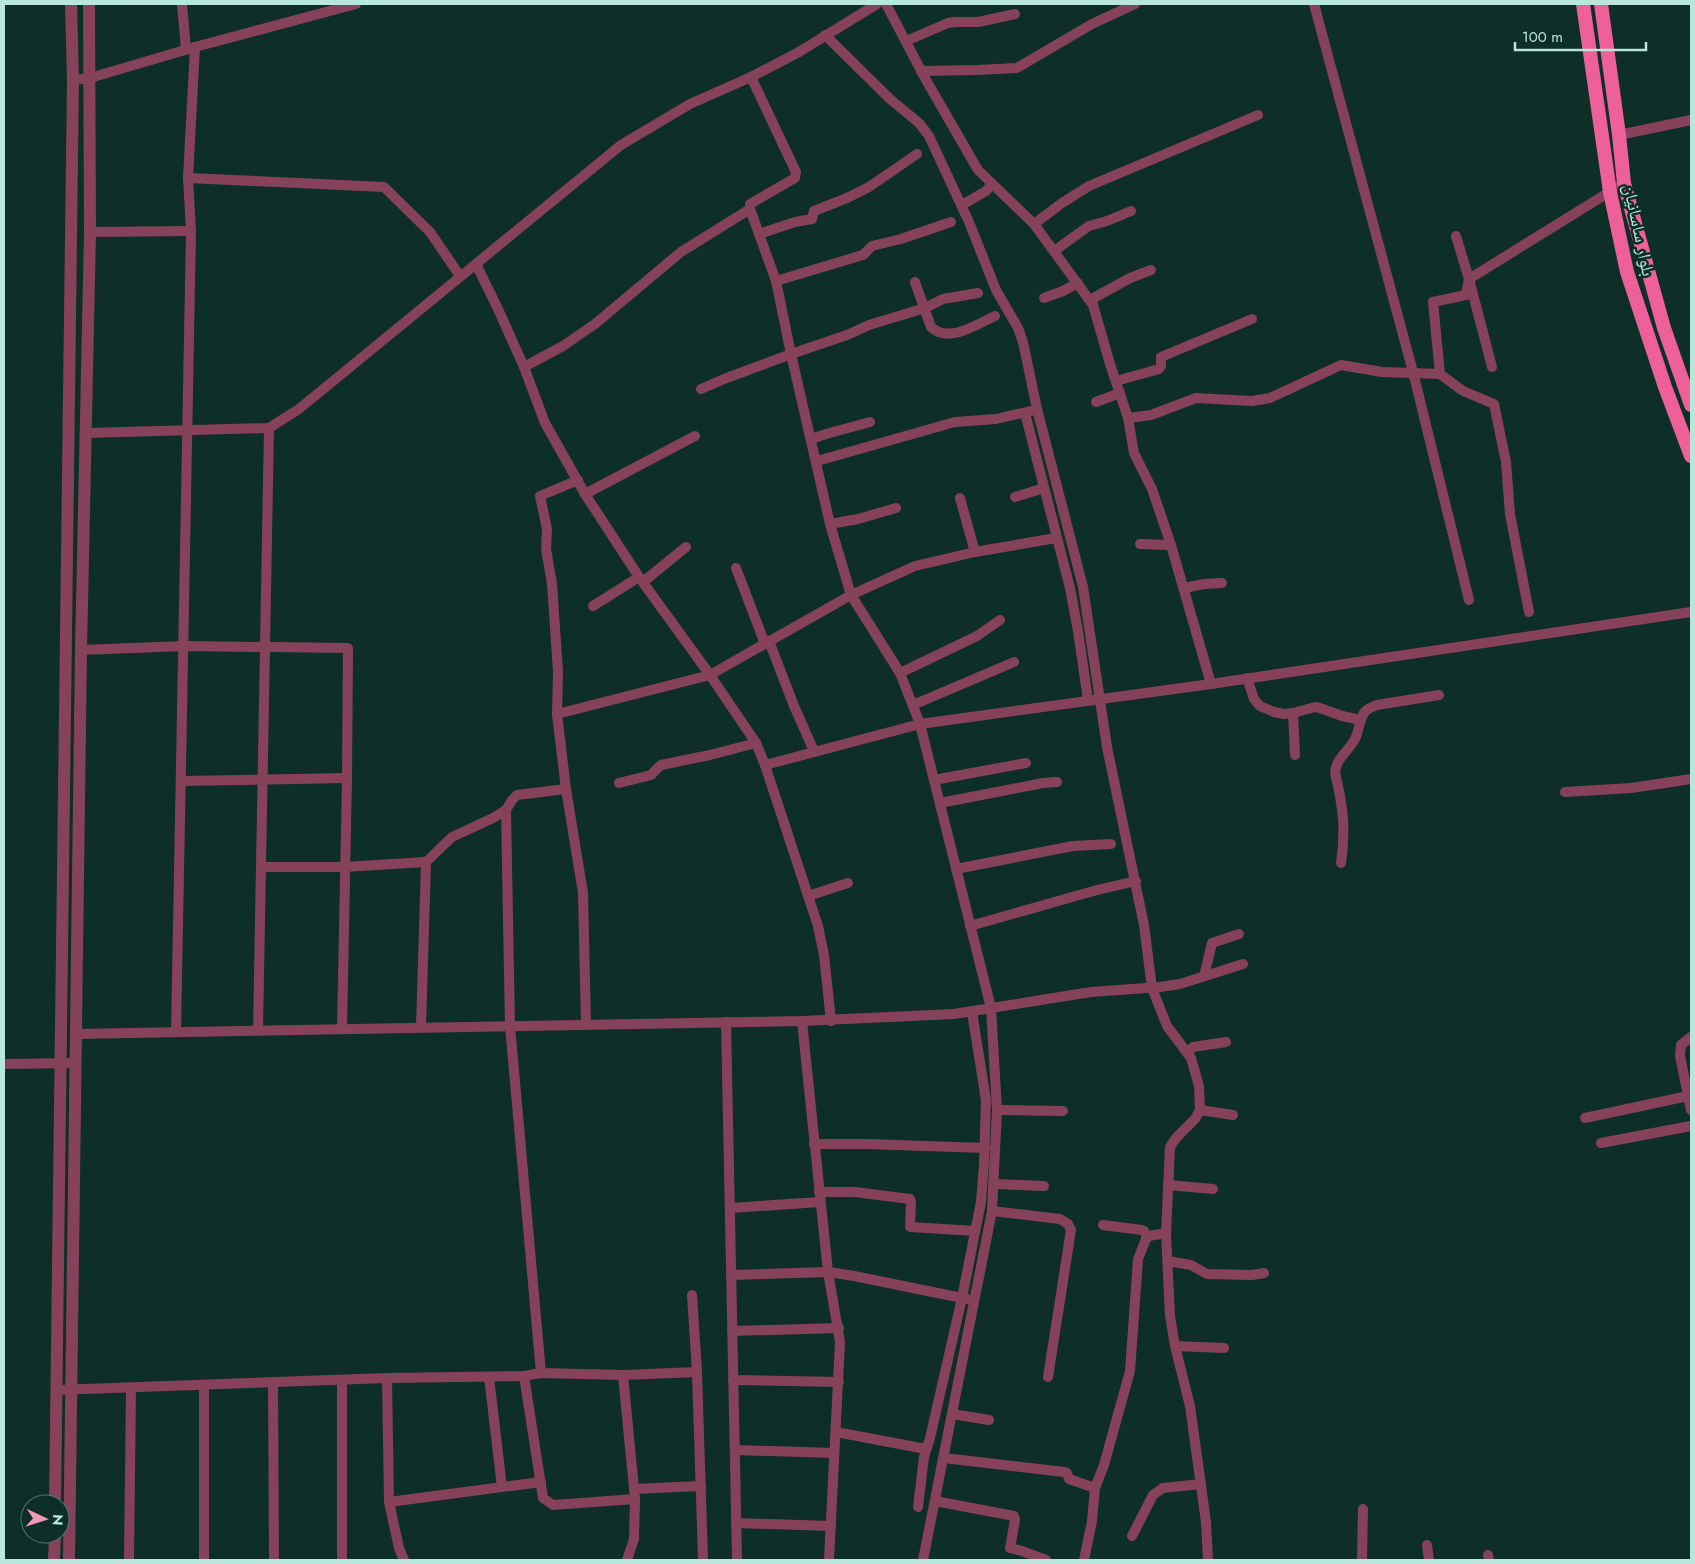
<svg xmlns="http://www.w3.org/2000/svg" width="1695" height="1564" viewBox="0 0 1695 1564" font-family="Jost,'Noto Naskh Arabic',sans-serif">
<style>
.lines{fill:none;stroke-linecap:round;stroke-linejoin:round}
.minor{stroke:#87425b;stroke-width:10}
.tertiary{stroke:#87425b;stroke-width:12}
.trunk{stroke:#ed6099;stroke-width:14}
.labels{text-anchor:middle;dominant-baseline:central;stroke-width:5;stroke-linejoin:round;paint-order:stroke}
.street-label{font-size:18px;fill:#b9e6db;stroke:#0e2e28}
</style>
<rect width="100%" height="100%" fill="#0e2e28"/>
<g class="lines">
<!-- minor -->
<g class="minor">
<polyline points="182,4 186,50"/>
<polyline points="886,4 926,80 978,170 1034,224 1093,305 1110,364 1128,418 1134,453 1152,489 1171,545 1211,684"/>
<polyline points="1314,4 1413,372 1469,600"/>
<polyline points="825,35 890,99 919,123 929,136 969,222 996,290 1018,328 1023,342 1037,409 1083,587 1107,747 1144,925 1152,988 1167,1026 1191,1058 1199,1086 1200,1110 1195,1119 1176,1138 1170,1147 1166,1233 1170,1316 1175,1346 1190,1406 1206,1522 1208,1560"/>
<polyline points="906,41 948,23 955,22 978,22 1015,14"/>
<polyline points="921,71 977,70 1017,68 1092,24 1135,4"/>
<polyline points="751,77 796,172 795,178 750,204 750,209 776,281 791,354 830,524 851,595 900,673 920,724 991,1008 997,1110 992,1211 923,1560"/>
<polyline points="73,80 90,78 195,47 356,4"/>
<polyline points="1619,135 1691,120"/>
<polyline points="188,178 384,187 430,232 460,276"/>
<polyline points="962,205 986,191 992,184"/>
<polyline points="1034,224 1062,203 1089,186 1258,115"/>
<polyline points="90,232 191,231"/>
<polyline points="759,234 795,222 812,219 814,211 847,198 869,187 917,154"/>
<polyline points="1456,236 1469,279 1492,367"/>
<polyline points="1054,251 1089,226 1107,221 1131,211"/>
<polyline points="476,264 498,309 524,367 545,423 585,494 639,577 710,675 756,743 765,765 818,926 824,955 831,1021"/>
<polyline points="776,281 863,255 872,246 901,239 951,222"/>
<path d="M 915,282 L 931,327 C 949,344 977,324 995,316"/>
<polyline points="1044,298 1063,291 1078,283"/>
<polyline points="1090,300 1130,278 1151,270"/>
<polyline points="524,367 563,346 595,324 681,252 750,209"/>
<polyline points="1440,374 1433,302 1466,295 1469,279 1624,183"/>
<polyline points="1116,381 1159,369 1161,366 1161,357 1252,319"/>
<polyline points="701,389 724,379 791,354 847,335 869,325 925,308 943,299 978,293"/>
<polyline points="1096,402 1120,393"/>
<polyline points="1025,413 1070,588 1078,631 1088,700"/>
<polyline points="1128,418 1151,415 1196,398 1252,401 1270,398 1341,365 1382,372 1440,374 1463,391 1494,404 1506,462 1510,514 1529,612"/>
<polyline points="87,433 269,428 299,409 621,145 690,104 751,77 799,52 877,4"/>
<polyline points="811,439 826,434 870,422"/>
<polyline points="817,461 955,422 996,419 1031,411"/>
<polyline points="578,480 540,496 547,529 546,549 552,584 558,671 557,714 566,789 583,893 586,1024"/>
<polyline points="585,494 695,436"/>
<polyline points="1015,497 1044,488"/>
<polyline points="960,498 975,552"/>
<polyline points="830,524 858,519 896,508"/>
<polyline points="1140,544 1171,545"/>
<polyline points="736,568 765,644"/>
<polyline points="643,582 686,547"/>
<polyline points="1184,588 1204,584 1222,583"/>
<polyline points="593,606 639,577"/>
<polyline points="769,641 794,706 814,751"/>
<polyline points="81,650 184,646 348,648 347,778 342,1029"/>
<polyline points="900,673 977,636 1000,620"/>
<polyline points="1247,678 1254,699 1260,706 1274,712 1284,714 1293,713 1315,707 1320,708 1342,716 1361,720"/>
<polyline points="913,705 1014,662"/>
<polyline points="1293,713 1295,755"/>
<polyline points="557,714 710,675 851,595 915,566 975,552 1056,538"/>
<polyline points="765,765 920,724 1211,684 1691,612"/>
<polyline points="934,780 1026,763"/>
<polyline points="181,781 347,778"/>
<polyline points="619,783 651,775 661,765 710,755 756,743"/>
<polyline points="1565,792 1631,788 1691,779"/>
<polyline points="940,803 1043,783 1057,782"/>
<polyline points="506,810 510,1026 541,1373"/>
<path d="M 1341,863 C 1346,829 1343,806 1335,773 C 1336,758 1348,752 1355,739 C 1359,731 1359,721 1364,713 C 1367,708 1372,707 1377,705 L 1439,695"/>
<polyline points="261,867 344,867 426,862 452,837 493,818 506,810 512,800 517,795 566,789"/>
<polyline points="956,869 1073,846 1111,844"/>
<polyline points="808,896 848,883"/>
<polyline points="970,926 1097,890 1136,881"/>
<polyline points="1204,976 1212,943 1239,934"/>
<polyline points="802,1021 828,1272 840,1342 829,1560"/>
<polyline points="726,1022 737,1560"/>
<polyline points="421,1027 426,862"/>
<polyline points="258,1030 269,428"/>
<polyline points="176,1032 191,231 188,178 195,47"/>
<polyline points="75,1034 802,1021 954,1014 1091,992 1160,987 1180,984 1243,964"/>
<polyline points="1691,1037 1681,1045 1680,1056 1691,1110"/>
<polyline points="1187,1053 1193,1047 1226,1042"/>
<polyline points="4,1064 75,1063"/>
<polyline points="997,1110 1063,1111"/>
<polyline points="1200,1110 1233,1115"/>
<polyline points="1585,1118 1688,1096"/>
<polyline points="1601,1143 1691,1126"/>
<polyline points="814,1144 867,1144 985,1148"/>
<polyline points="995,1184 1044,1186"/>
<polyline points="1168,1185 1213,1189"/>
<polyline points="819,1192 855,1192 910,1199 911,1202 910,1227 975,1231"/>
<polyline points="730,1208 820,1202"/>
<polyline points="992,1211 1060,1219 1068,1224 1071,1230 1048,1377"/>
<polyline points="1103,1225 1142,1230 1144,1231 1147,1237"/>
<polyline points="1168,1261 1191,1265 1207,1274 1252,1275 1264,1273"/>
<polyline points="731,1275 828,1272 854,1276 967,1299"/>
<polyline points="692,1295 697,1372 703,1560"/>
<polyline points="732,1331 839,1328"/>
<polyline points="1175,1346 1224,1348"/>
<polyline points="623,1375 635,1499 634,1539 627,1560"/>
<polyline points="524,1376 543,1498 553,1505 635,1499"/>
<polyline points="489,1377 502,1487"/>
<polyline points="387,1378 389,1502 399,1548 404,1560"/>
<polyline points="342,1380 342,1560"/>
<polyline points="733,1380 839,1382"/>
<polyline points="273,1383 274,1560"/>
<polyline points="57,1390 387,1378 524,1376 541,1373 623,1375 697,1372"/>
<polyline points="952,1414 989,1420"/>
<polyline points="836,1432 926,1449"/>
<polyline points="735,1450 834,1453"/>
<polyline points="944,1458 1064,1472 1067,1473 1069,1479 1095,1488"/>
<polyline points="634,1489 701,1486"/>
<polyline points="935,1501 1014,1516 1015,1520 1010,1548 1022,1551 1046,1560"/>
<polyline points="389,1502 541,1482"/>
<polyline points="918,1507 924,1457 930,1438 962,1298 981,1202 984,1164 986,1100 972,1012"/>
<polyline points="736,1523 831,1526"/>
<polyline points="1132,1536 1153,1495 1163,1488 1201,1484"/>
<polyline points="1427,1545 1429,1560"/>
<polyline points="1488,1555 1489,1560"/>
<polyline points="129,1560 131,1388"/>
<polyline points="204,1560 204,1385"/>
<polyline points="1084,1560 1092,1521 1095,1488 1104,1465 1130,1371 1138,1259 1146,1239 1149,1236 1166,1233"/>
<polyline points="1362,1560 1363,1509"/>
</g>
<!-- tertiary -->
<g class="tertiary">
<polyline points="55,1504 73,80 71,4"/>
<polyline points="54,1560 55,1534"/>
<polyline points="69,1560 81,650 90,232 89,4"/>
</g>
<!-- trunk -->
<g class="trunk">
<polyline points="1583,4 1610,192 1627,272 1665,387 1691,456"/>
<polyline points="1601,4 1619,135 1624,183 1664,328 1691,405"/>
</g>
</g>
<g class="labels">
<!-- street labels -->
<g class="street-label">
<text transform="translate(1639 230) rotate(78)">بلوار ساسانیان</text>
</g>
</g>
<!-- border -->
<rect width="1695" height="1564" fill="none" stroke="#b9e6db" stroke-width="10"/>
<!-- north arrow -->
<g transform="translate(45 1519) rotate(94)"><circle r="24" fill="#0e2e28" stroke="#527870"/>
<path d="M0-4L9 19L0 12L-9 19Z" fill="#f09ab7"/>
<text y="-8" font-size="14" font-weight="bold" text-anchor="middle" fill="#b9e6db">N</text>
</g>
<!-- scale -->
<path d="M1515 42v8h131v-8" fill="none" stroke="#b9e6db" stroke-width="2.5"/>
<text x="1522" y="42" font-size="15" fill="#b9e6db" stroke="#0e2e28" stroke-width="4" paint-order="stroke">100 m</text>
</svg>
